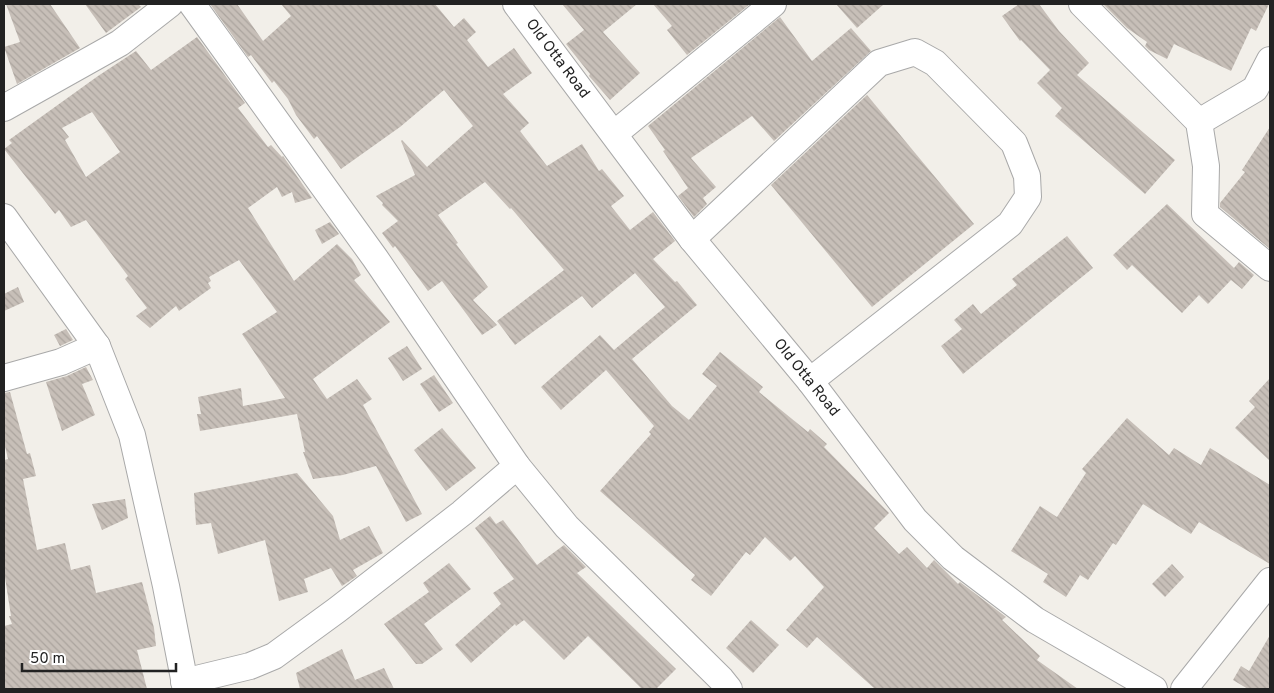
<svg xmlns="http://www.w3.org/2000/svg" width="1274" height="693" viewBox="0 0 1274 693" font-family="Overpass,sans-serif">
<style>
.building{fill:url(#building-back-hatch);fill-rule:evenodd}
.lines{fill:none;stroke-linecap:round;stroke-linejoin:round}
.minor-casing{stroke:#a9a9a9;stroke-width:28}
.minor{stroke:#fff;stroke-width:26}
.labels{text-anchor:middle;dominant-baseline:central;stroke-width:4.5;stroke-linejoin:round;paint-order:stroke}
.street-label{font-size:15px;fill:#222;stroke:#fff}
</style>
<defs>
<pattern id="building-back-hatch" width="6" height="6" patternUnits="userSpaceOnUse" patternTransform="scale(1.25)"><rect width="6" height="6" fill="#c7bfb8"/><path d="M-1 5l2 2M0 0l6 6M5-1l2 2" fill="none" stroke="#aba49e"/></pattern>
</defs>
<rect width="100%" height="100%" fill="#f2efe9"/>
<!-- building -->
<g class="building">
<polygon points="6,4 50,4 80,48 17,84 4,47 20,42"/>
<polygon points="85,4 138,4 141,7 106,33"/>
<polygon points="210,4 237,4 263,41 291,16 281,4 435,4 454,27 464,18 476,32 467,40 488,67 514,48 532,73 503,94 529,123 520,131 547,166 582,144 599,171 602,169 624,196 611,206 630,230 653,212 675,241 653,259 675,282 677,281 697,305 632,359 672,406 689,420 717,386 702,374 720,352 763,387 759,392 808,432 810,429 827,444 824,447 889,513 874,528 899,554 907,547 927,568 934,560 958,584 960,582 1006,617 1002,620 1040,656 1037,660 1078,689 875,689 817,637 807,648 786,630 824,587 795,556 790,561 765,537 750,555 746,552 711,596 691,580 695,575 600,491 651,434 649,432 654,426 606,370 561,410 541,387 600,335 614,350 665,307 635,273 592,308 582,296 515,345 497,321 564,270 511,208 510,209 485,182 438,215 458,243 456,244 488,287 473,300 497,325 482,335 442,281 428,291 395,246 393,248 382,233 398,221 382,205 383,203 376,196 415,175 401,141 402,140 427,167 473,126 444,90 400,127 341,169 317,136 314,139 296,115 288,99 274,81 272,83 251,55 248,57"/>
<polygon points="562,4 637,4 603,32 640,73 610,100 589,76 590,74 566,44 584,30"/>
<polygon points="653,4 750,4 687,55 667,30 672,26"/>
<polygon points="836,4 884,4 857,28"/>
<polygon points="1019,4 1039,4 1059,31 1089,63 1077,75 1175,160 1145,194 1055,116 1062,108 1037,83 1050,70 1021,40 1020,41 1002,16"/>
<polygon points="1103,4 1269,4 1256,31 1251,28 1231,71 1174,44 1167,59 1149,50 1145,46 1147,42 1127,28"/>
<polygon points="780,17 812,61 851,28 871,51 774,141 752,116 691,158 716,187 703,198 707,204 694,217 678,196 688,188 663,151 665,150 648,126"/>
<path d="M 197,37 L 245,103 L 238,108 L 268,147 L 271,145 L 282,157 L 283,156 L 312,198 L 295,203 L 292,192 L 282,197 L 277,187 L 248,208 L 294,281 L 337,244 L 352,259 L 361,275 L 354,280 L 390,322 L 313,379 L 327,399 L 357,379 L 372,399 L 363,405 L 422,514 L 406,522 L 376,466 L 343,475 L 313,479 L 303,452 L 305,452 L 297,414 L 200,431 L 197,414 L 201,414 L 198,397 L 241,388 L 243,406 L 285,398 L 242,334 L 277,312 L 239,260 L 209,277 L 211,281 L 208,283 L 211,288 L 179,311 L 176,306 L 150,328 L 136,316 L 147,308 L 125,279 L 128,276 L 86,220 L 71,227 L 59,210 L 55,214 L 4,149 L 12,143 L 9,140 L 98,76 L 136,51 L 151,70 ZM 92,112 L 120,152 L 86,177 L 65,140 L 69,137 L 62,128 Z"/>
<polygon points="867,95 974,224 872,307 771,185"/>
<polygon points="1270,127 1270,249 1220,207 1220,203 1245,172 1242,170"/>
<polygon points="1167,204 1234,268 1239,262 1254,275 1242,289 1231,280 1208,304 1199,295 1182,313 1132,265 1127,270 1113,255"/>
<polygon points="330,222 339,234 322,244 315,230"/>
<polygon points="1067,236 1093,268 963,374 941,346 962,329 954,320 973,304 981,314 1017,285 1012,279"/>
<polygon points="18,287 24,302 4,311 4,294"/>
<polygon points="66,329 73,340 60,346 54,335"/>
<polygon points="407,346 422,369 403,381 388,358"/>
<polygon points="86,367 93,380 82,384 95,415 62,431 46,382 67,376"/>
<polygon points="434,375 453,403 439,412 420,384"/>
<polygon points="1270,378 1270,461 1235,428 1255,407 1249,401"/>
<polygon points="10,392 27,454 30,453 36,476 23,479 37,550 65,543 71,570 90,565 96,593 142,582 154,628 156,646 137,650 147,689 4,689 4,626 12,624 9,616 11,616 4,571 4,460 8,459 4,442 4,393"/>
<polygon points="1127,418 1169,455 1174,448 1201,465 1210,448 1270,485 1270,564 1199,522 1191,534 1143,504 1116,545 1113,543 1088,580 1080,575 1066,597 1043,582 1048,574 1011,551 1040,506 1057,517 1086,473 1082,469"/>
<polygon points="442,428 476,468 446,491 414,450"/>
<polygon points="297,473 333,516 340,540 369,526 383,553 353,570 357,576 342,586 331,568 304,579 308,592 279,601 265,540 218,554 211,523 196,525 194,493"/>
<polygon points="125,499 128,518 102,530 92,504"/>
<polygon points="490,516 496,524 503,520 537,565 564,545 586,567 577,573 676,669 656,689 642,689 588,636 564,660 524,620 516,626 515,624 471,663 455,645 501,604 493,593 514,579 475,528"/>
<polygon points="449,563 471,589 424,624 443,649 422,664 416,664 384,624 429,592 423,583"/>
<polygon points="1172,564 1184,577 1165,597 1152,584"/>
<polygon points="751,620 779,645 753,673 726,648"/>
<polygon points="1270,635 1270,689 1248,689 1233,680 1241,666 1249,671"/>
<polygon points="342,649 355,680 384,668 394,689 300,689 296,673"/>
</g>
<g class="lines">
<!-- minor casing -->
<g class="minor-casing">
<g id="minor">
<polyline points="192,4 375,258 517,466 567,527 721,679 729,689"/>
<polyline points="516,4 692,239 810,381 915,520 953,558 1035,620 1154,689"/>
<polyline points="1082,4 1199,122 1206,166 1205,214 1270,268"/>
<polyline points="4,108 120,43 170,4"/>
<polyline points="1199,122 1255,89 1270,60"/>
<polyline points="614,134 773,4"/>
<polyline points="4,217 97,346 132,435 166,586 186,689"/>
<polyline points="692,239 879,63 915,52 935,63 1014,143 1027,176 1028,197 1010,224 810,381"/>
<polyline points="4,378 61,362 97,346"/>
<polyline points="184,682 250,666 274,656 337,610 462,513 517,466"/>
<polyline points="1184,689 1270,581"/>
</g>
</g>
<!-- minor -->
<use href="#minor" class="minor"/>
</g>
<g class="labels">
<!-- street labels -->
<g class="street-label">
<text transform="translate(557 59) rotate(53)">Old Otta Road</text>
<text transform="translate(806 378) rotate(51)">Old Otta Road</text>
</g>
</g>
<!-- border -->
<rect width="1274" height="693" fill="none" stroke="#222222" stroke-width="10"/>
<!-- scale -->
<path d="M22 663v8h154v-8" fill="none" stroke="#222222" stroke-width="2.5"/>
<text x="30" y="663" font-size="15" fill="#222222" stroke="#ffffff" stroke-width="4" paint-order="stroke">50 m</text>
</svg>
